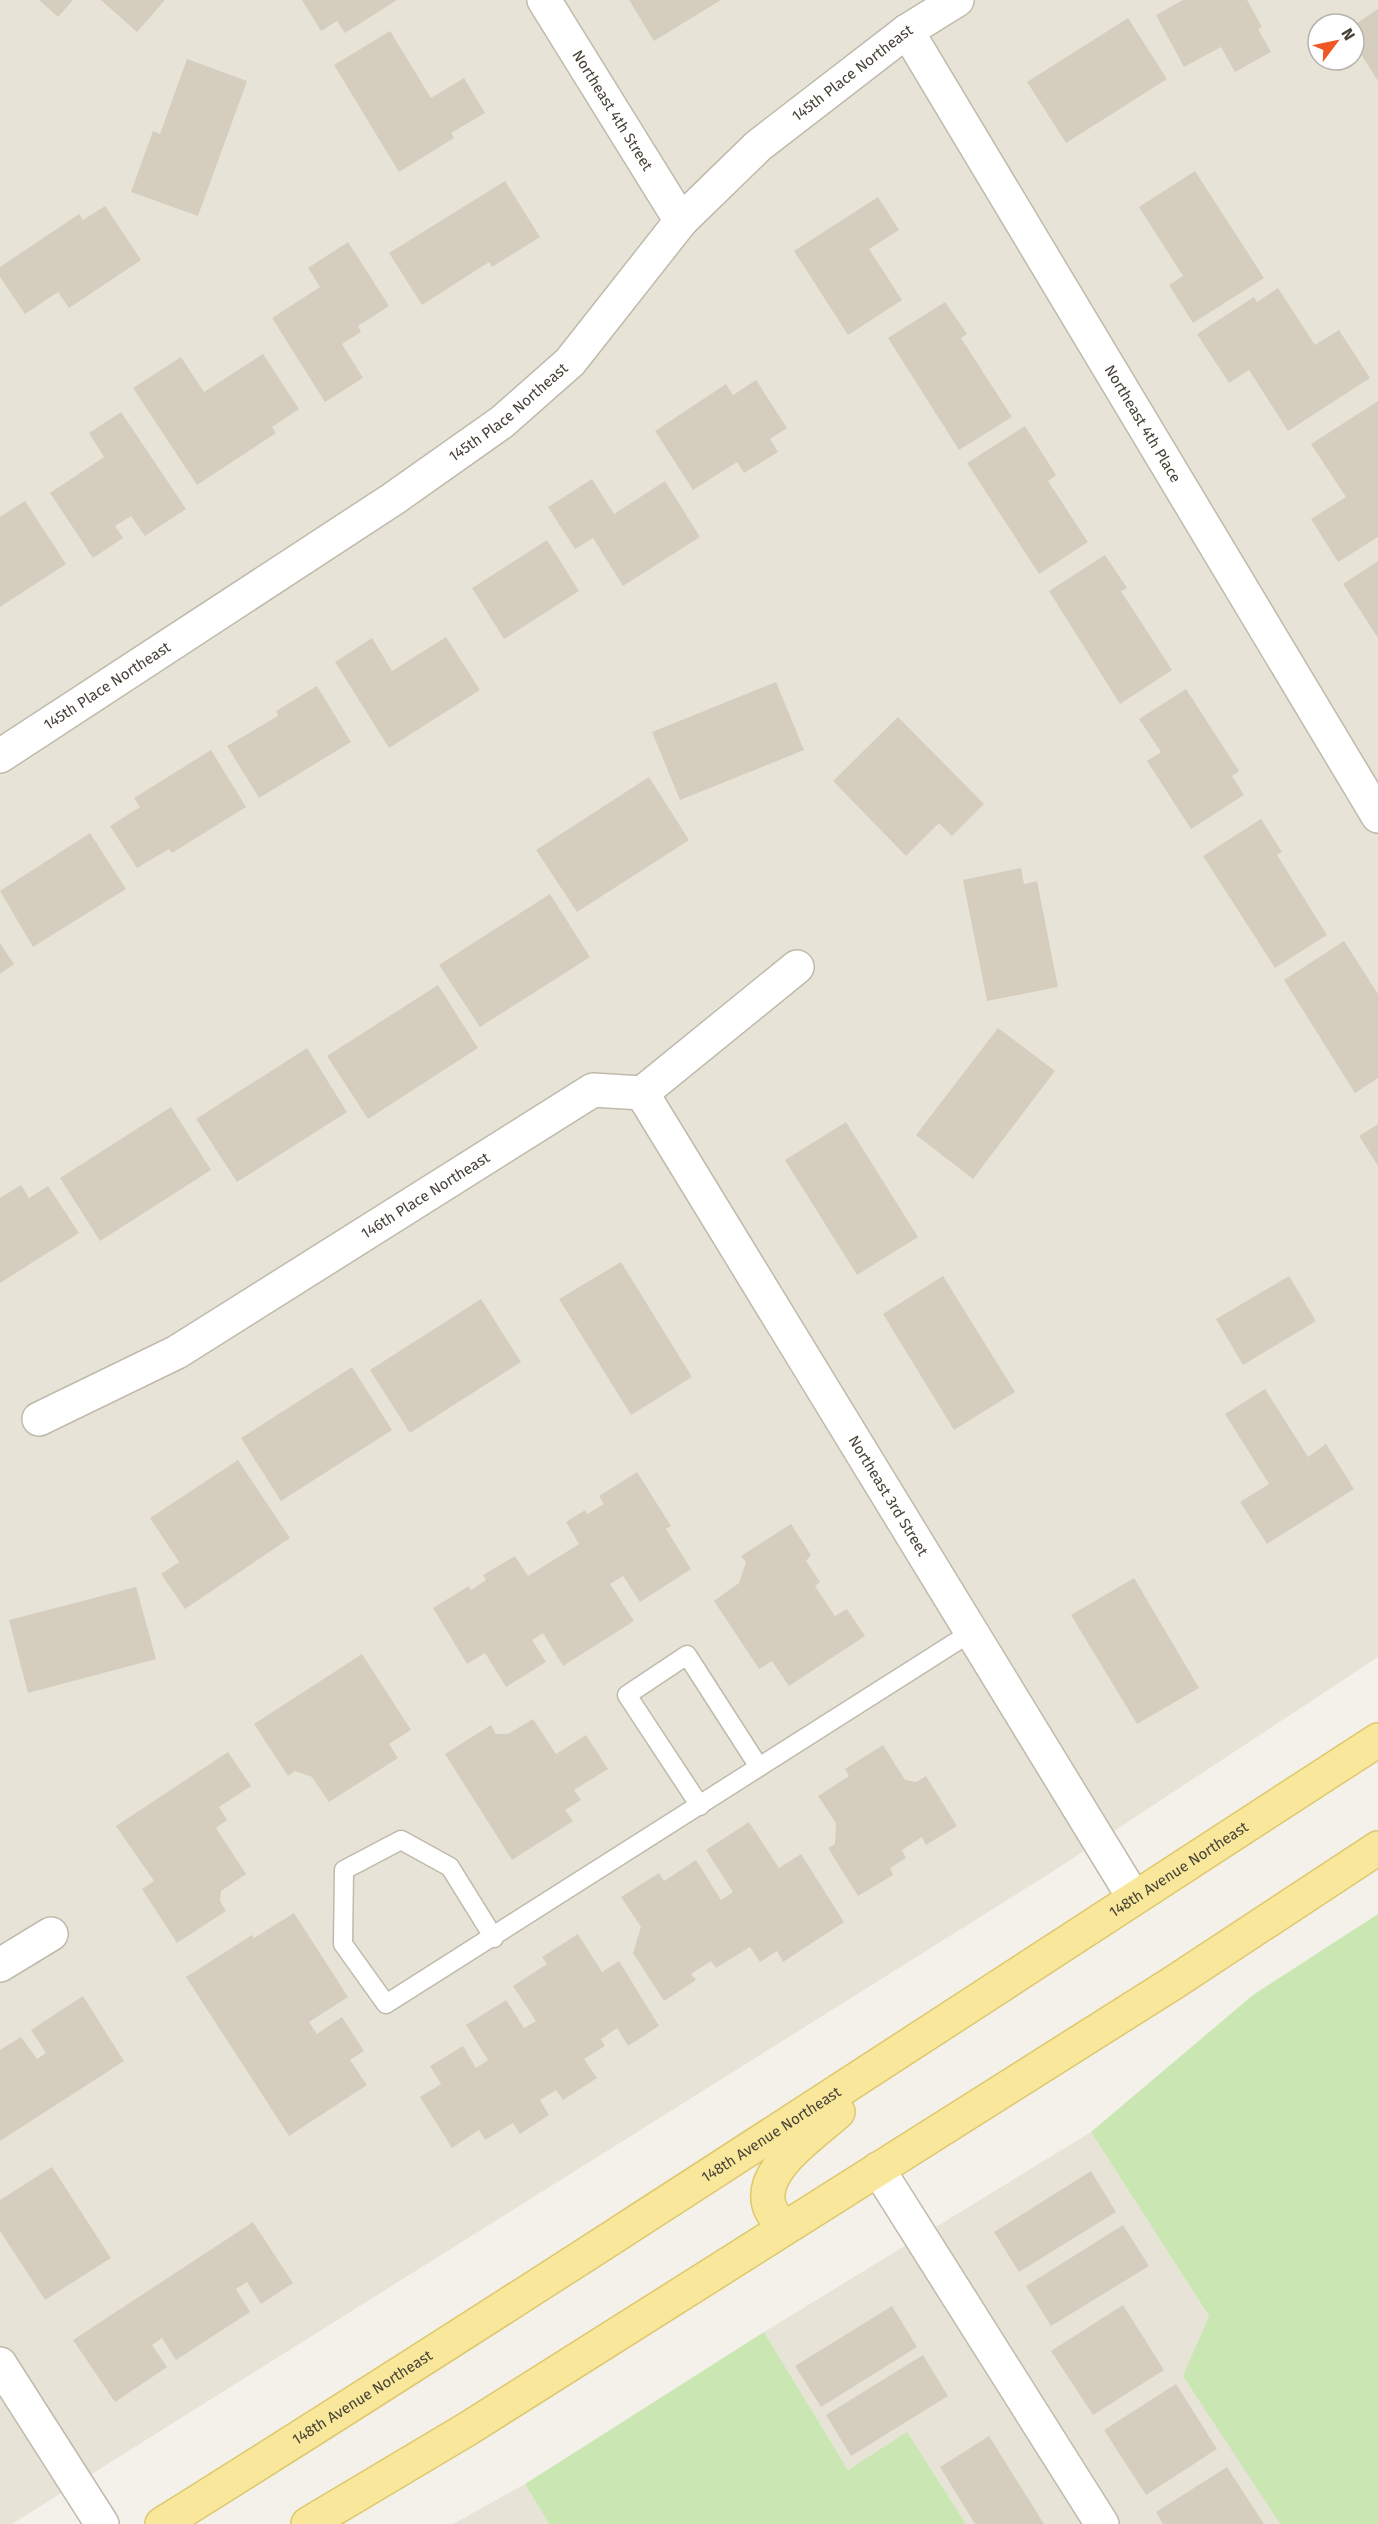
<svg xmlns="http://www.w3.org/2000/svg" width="1378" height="2524" viewBox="0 0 1378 2524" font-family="'Fira Sans',sans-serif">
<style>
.residential{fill:#e7e4d7;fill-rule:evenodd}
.green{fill:#cae6b3}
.building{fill:#d5cebe}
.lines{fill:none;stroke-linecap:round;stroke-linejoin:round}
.service-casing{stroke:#bfbaab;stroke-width:21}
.minor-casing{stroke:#bfbaab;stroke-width:36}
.primary-casing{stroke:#dec76c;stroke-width:36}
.service{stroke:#fff;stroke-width:18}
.minor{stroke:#fff;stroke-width:33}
.primary{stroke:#f9e89c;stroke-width:33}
.labels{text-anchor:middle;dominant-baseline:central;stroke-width:4.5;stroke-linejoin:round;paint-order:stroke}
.street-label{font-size:15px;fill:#474237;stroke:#fff}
</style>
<rect width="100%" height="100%" fill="#f3f1e9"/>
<!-- residential -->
<g class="residential">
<path d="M 0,0 L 1378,0 L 1378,1657 L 1052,1872 L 12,2524 L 0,2524 ZM 1318,24 L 1354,24 L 1354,60 L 1318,60 Z"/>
<polygon points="1091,2132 1209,2316 1184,2376 1280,2524 966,2524 907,2433 848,2470 764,2332"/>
<polygon points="525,2484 549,2524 453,2524"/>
</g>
<!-- green -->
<g class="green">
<polygon points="1378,1914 1378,2524 1280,2524 1183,2376 1209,2316 1091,2132 1253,1995"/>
<polygon points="764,2332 848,2470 907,2432 966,2524 549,2524 525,2484"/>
</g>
<!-- building -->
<g class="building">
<polygon points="39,0 73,0 58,17"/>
<polygon points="101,0 165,0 137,32"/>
<polygon points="302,0 397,0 345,33 337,21 321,31"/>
<polygon points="629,0 721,0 654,41"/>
<polygon points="1183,0 1247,0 1262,27 1258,29 1271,52 1235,72 1221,47 1184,67 1156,15"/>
<polygon points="1378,9 1378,81 1354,43 1354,25"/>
<polygon points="1128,18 1167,79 1066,143 1027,82"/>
<polygon points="390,31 431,98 464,78 485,113 451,133 454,138 399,172 334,65"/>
<polygon points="187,59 247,81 198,216 131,192 153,131 160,134"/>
<polygon points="1195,171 1264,278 1193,323 1169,285 1183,276 1139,207"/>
<polygon points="505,181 540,237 492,267 489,262 422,305 389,253"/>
<polygon points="878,197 899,230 869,249 902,300 848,335 794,251"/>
<polygon points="105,206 141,260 69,308 58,292 25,314 0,277 0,267 79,214 83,220"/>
<polygon points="348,242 389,306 358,326 361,332 342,344 363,378 325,402 272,318 320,287 308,268"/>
<polygon points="1278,288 1315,345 1339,330 1370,378 1288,431 1249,370 1229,383 1197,334 1254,297 1257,302"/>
<polygon points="945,302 967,334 961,338 1012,417 959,450 888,338"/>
<polygon points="263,354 299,409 272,427 276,433 197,485 133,388 181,357 204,392"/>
<polygon points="756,380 787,428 770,439 778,452 744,473 737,462 693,490 655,431 726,384 733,395"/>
<polygon points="1378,401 1378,537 1338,562 1311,519 1346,497 1311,444"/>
<polygon points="121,412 186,509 145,536 131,516 115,526 123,538 93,558 50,493 104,457 89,433"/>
<polygon points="1025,426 1056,475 1048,481 1088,542 1039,574 967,463"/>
<polygon points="592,479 614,514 665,481 700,537 623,586 593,538 575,549 548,507"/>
<polygon points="25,501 66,564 0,607 0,517"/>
<polygon points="547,540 579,591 504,639 472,588"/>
<polygon points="1105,555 1127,588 1121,591 1172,670 1120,704 1049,591"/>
<polygon points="1378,561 1378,638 1343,584"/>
<polygon points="446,637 480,690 389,748 335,662 372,638 392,671"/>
<polygon points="776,682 804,750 680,800 652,732"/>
<polygon points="317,686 351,742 259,798 227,746 278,716 276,711"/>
<polygon points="1186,689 1239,771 1232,776 1244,795 1191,829 1147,761 1161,752 1139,719"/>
<polygon points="898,717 984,804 952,836 939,823 906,856 833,781"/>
<polygon points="211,750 246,807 172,853 169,849 137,868 110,826 140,807 134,798"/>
<polygon points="649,777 689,840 577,912 536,850"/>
<polygon points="1261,819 1282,852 1277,855 1327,935 1275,968 1203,856"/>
<polygon points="90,833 126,889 33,947 0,891"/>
<polygon points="1021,868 1024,884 1037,881 1058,987 987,1001 963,880"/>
<polygon points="550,894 590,957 480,1027 439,965"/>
<polygon points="1344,941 1378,994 1378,1078 1355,1093 1284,980"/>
<polygon points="0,943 14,964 0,974"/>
<polygon points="438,985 478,1048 368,1119 327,1056"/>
<polygon points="998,1028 1055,1071 973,1179 916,1135"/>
<polygon points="307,1048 347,1112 237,1182 196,1119"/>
<polygon points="171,1107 211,1170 100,1241 60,1178"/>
<polygon points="846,1122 918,1237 857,1275 785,1160"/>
<polygon points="1378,1124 1378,1166 1359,1136"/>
<polygon points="21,1185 29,1198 48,1186 79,1233 0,1283 0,1198"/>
<polygon points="621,1262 692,1377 631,1415 559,1299"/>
<polygon points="943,1276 1015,1392 954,1430 883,1314"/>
<polygon points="1289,1276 1316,1321 1243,1365 1216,1319"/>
<polygon points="481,1299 521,1362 410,1433 370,1370"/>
<polygon points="352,1367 392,1430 281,1501 241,1438"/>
<polygon points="1265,1389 1308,1457 1326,1444 1354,1489 1267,1544 1240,1502 1269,1484 1225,1414"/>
<polygon points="238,1460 290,1538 185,1609 161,1574 179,1562 150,1518"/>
<polygon points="637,1472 671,1526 666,1529 691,1569 640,1602 623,1576 610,1584 634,1621 563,1666 543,1633 532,1640 546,1662 506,1687 485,1653 467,1664 433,1608 469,1586 471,1590 486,1580 483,1575 515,1556 528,1576 579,1544 566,1522 585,1510 587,1514 604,1504 599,1496"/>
<polygon points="791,1524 811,1555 806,1561 820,1582 815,1586 835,1616 847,1609 865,1636 789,1686 772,1661 759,1669 714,1601 739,1583 746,1562 741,1556"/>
<polygon points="1134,1578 1199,1688 1137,1724 1071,1615"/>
<polygon points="136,1587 156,1659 28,1693 9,1620"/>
<polygon points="362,1654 411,1730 389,1744 398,1758 329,1802 312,1777 295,1771 288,1776 254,1724"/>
<polygon points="533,1719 556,1754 586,1735 608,1769 574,1790 581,1800 565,1810 573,1821 512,1860 445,1754 491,1725 496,1734 508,1734"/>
<polygon points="883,1745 905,1780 916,1782 926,1776 957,1826 926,1845 922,1837 902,1850 906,1858 890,1868 893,1875 858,1896 828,1848 835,1844 836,1823 818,1796 849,1776 845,1769"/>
<polygon points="228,1752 251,1786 219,1807 227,1820 216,1828 246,1874 221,1891 220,1901 226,1911 177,1943 142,1889 154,1881 116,1826"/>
<polygon points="749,1822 779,1868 801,1854 844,1922 783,1962 777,1951 760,1962 750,1947 716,1968 711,1961 691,1974 696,1980 664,2001 633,1953 641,1927 621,1897 659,1873 664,1881 696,1860 721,1900 733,1892 706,1850"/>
<polygon points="294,1913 348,1997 309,2022 317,2034 342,2017 364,2051 350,2060 367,2085 289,2136 186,1977 252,1935 254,1938"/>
<polygon points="578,1934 602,1972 619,1961 659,2026 628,2046 617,2028 601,2039 605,2046 584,2059 597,2078 563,2100 556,2090 540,2100 549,2115 520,2134 513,2123 485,2140 479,2130 452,2148 420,2097 441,2084 430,2066 463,2046 476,2068 488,2060 466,2025 506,2000 524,2028 536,2021 513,1986 547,1964 542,1957"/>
<polygon points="83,1996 124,2061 0,2141 0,2050 21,2037 37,2059 46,2053 31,2030"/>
<polygon points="52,2167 111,2258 45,2300 0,2231 0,2200"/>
<polygon points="1091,2171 1116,2212 1019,2272 994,2232"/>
<polygon points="253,2222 293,2283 261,2304 247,2282 236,2289 250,2312 176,2360 162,2338 152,2345 167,2367 115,2402 73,2340"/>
<polygon points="1123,2225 1149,2266 1051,2326 1026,2286"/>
<polygon points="1123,2305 1164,2370 1093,2415 1051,2351"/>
<polygon points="892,2306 917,2347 821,2407 795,2366"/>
<polygon points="923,2355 948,2396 851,2456 826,2415"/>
<polygon points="1176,2384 1217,2449 1146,2495 1104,2430"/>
<polygon points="989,2436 1044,2524 975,2524 940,2467"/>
<polygon points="1227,2467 1264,2524 1163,2524 1156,2512"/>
</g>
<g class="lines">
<!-- service casing -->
<g class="service-casing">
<g id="service">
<polyline points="700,1806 627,1695 687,1655 759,1767"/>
<polyline points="494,1938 450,1867 401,1840 344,1870 343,1944 386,2004 970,1633"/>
</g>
</g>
<!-- minor casing -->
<g class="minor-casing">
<g id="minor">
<path id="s1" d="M 544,0 L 681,221"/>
<path id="s2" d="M 907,31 L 1378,816"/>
<path id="s3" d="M 0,756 L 393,499 L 502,422 L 570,362 L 681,221 L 758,146 L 907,31 L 957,0"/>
<path id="s4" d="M 642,1093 L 1134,1898"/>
<path id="s5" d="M 39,1419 L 177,1352 L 593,1090 L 642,1093 L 797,967"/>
<polyline points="0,1965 51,1934"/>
<polyline points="878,2169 1102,2524"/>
<polyline points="0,2364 102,2524"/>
</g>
</g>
<!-- primary casing -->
<g class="primary-casing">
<g id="primary">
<path d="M 783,2229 C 779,2222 771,2213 769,2205 C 759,2169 814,2134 838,2112"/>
<path id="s6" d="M 162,2524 C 571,2268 974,2002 1378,1740"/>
<polyline points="308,2524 469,2428 1173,1983 1378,1848"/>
</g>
</g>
<!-- service -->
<use href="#service" class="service"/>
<!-- minor -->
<use href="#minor" class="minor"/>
<!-- primary -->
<use href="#primary" class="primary"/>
</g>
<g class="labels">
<!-- street labels -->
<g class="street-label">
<text stroke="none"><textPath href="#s3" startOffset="1100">145th Place Northeast</textPath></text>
<text stroke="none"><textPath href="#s1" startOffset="130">Northeast 4th Street</textPath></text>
<text stroke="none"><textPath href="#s3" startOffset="614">145th Place Northeast</textPath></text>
<text stroke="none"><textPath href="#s2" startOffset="458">Northeast 4th Place</textPath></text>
<text stroke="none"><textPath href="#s3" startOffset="128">145th Place Northeast</textPath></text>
<text stroke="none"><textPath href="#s5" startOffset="447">146th Place Northeast</textPath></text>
<text stroke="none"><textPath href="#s4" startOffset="472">Northeast 3rd Street</textPath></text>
<text stroke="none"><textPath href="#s6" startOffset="1209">148th Avenue Northeast</textPath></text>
<text stroke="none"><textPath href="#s6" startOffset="723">148th Avenue Northeast</textPath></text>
<text stroke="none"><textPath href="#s6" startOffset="237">148th Avenue Northeast</textPath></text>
</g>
</g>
<!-- north arrow -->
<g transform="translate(1336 42) rotate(58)"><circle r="28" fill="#ffffff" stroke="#b5b3af" stroke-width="1.5"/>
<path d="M0-4.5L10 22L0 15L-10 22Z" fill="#ef5724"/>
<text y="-9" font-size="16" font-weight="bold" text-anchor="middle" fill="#474237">N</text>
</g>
</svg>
